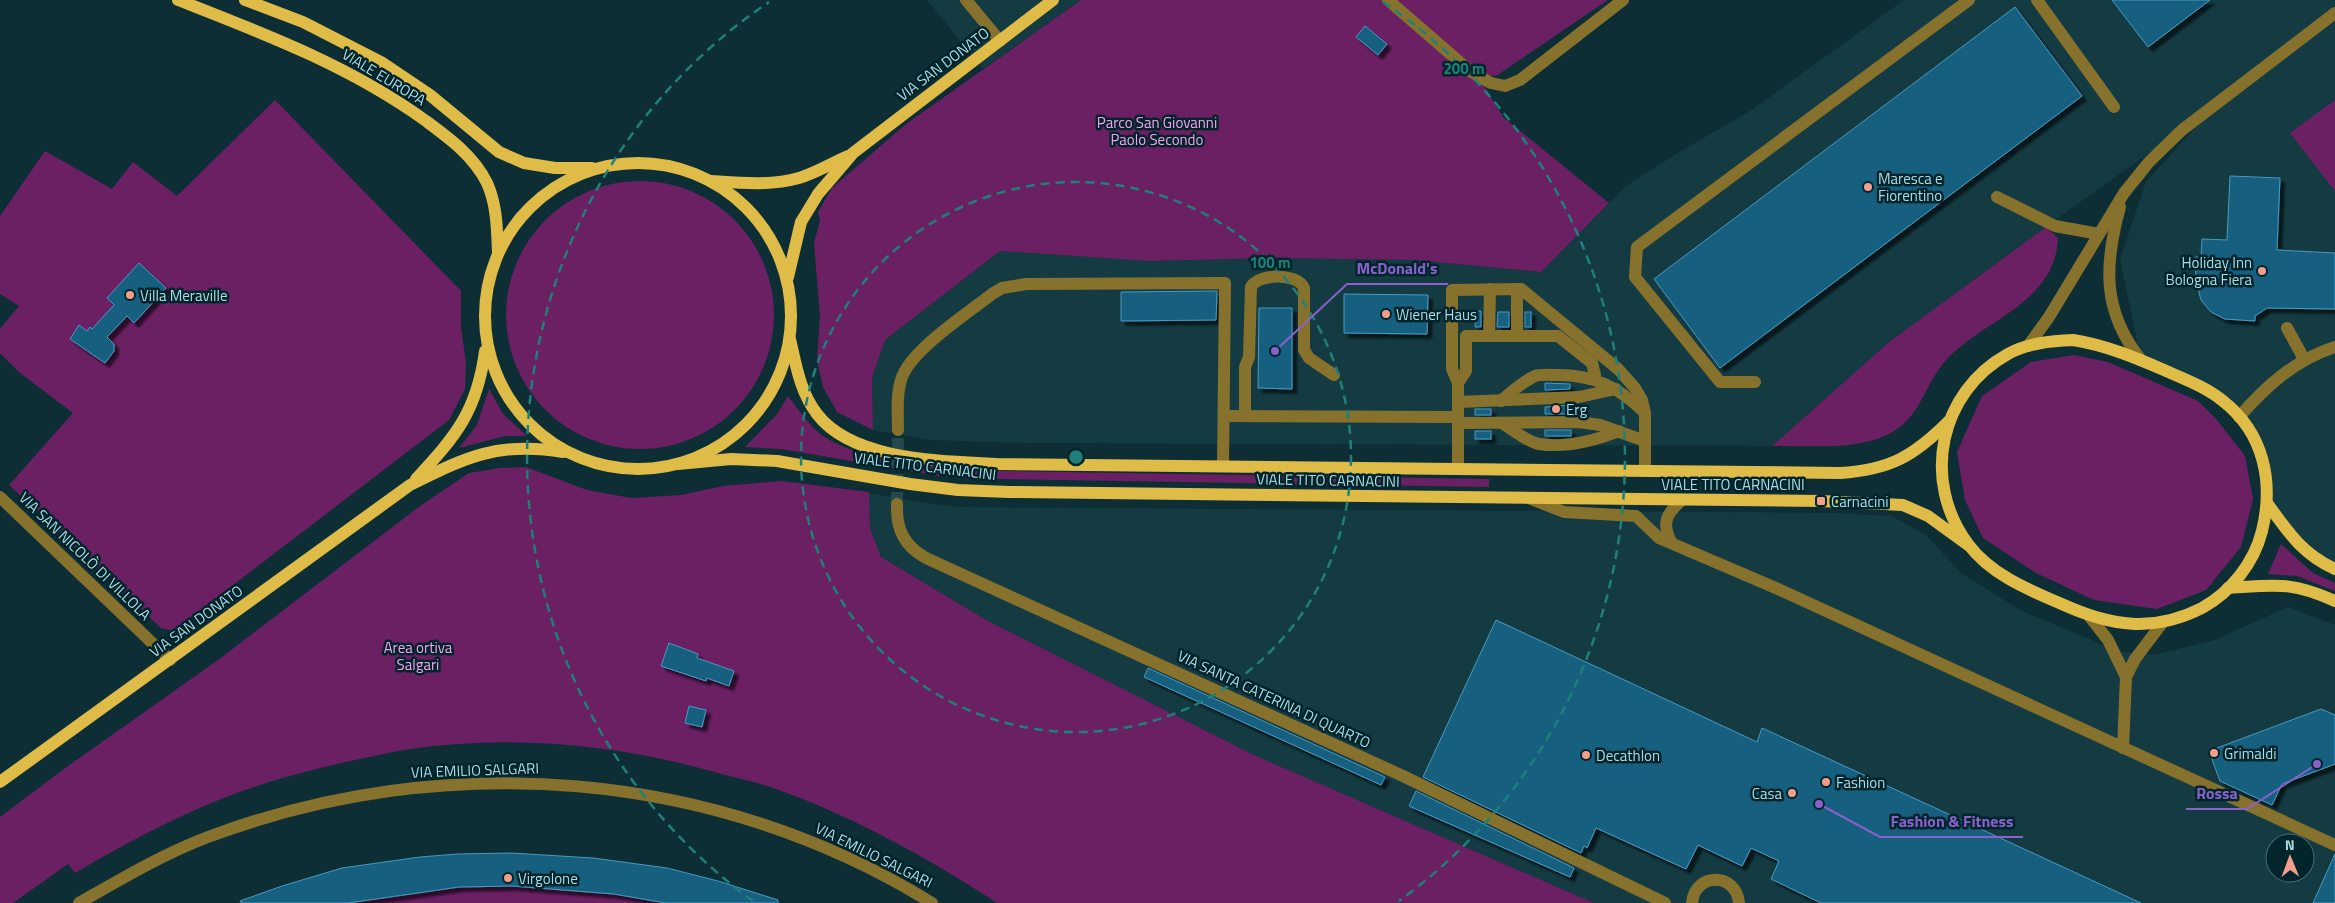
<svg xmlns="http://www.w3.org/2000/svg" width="2335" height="903" viewBox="0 0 2335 903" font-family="'Titillium Web',sans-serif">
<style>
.built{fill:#143b42;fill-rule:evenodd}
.green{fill:#6b2063}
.building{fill:#155f7f;stroke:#499ac2;filter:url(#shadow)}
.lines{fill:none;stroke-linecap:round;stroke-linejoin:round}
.minor-tunnel{stroke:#25484f;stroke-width:12;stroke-dasharray:12 6;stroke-linecap:butt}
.minor{stroke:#87722d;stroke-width:12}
.major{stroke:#dfbc47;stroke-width:12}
.ring{fill:none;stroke:#1f807a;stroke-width:2.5;stroke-dasharray:9 6}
.poi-dot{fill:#f49d8b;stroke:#02242b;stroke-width:2}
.labels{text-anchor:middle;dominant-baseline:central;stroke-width:5;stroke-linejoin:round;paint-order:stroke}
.street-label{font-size:15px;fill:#addbe5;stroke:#02242b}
.park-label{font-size:15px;fill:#f8a1ea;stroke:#02242b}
.poi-label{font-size:15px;fill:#addbe5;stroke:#02242b;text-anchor:start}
.centre{fill:#1f807a;stroke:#02242b;stroke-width:2.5}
.ring-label{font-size:15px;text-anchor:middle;font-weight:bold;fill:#1f807a;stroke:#02242b;stroke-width:5;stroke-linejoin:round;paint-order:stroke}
.leader{fill:none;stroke:#8a60ca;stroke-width:2}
.callout-dot{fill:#8a60ca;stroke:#02242b;stroke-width:2}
.callout-label{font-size:16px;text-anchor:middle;font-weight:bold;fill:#8a60ca;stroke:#02242b;stroke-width:5;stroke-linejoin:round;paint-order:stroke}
</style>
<defs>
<filter id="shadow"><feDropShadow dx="4.5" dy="4.5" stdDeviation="1" flood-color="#0009"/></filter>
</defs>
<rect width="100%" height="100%" fill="#0d2e35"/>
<!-- built -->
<g class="built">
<polygon points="927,0 1081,0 983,69"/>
<polygon points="1904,0 2335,0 2335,569 2318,561 2267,503 2267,475 2239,417 2191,383 2141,360 2120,259 2146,182 2213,108 2069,210 1889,342 1772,446 1029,443 930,440 873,430 872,378 885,340 1000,251 1149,261 1273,258 1414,260 1541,272 1626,186 1681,151 1750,111"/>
<path d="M 869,493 L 912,501 L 958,507 L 1835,513 L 1892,516 L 1926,535 L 1961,573 L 2022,611 L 2118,651 L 2154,655 L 2215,640 L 2288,607 L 2335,625 L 2335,903 L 1594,903 L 1256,756 L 988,621 L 881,557 L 870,528 ZM 2275,843 L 2305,843 L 2305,873 L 2275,873 Z"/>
</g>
<!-- green -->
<g class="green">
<polygon points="1081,0 1608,0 1496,76 1477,74 1503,117 1609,203 1541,272 1414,260 1273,258 1149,261 1000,251 885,340 872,378 873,430 837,412 823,387 817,360 820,316 814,243 820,221 818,212 832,188 906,124"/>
<polygon points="275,100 461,291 461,327 466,363 465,389 449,420 173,631 161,628 9,485 73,413 20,373 0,353 0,329 19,306 0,294 0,216 45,151 112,189 133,162 177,196"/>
<polygon points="2335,100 2335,191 2290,133"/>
<circle cx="640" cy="315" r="134"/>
<path d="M 2046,227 L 2058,238 C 2055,302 1988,318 1950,356 C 1924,381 1923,418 1887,435 C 1853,451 1809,445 1772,446 L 1889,342 Z"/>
<polygon points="2074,355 2108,362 2198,401 2217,420 2245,456 2253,499 2241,547 2206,590 2157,609 2094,600 2036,573 1983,538 1965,500 1957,452 1982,396 2031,362"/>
<polygon points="489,389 503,414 527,436 505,436 459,448 477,425"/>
<path d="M 788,396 C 799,410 811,429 826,438 C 874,466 941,468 995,471 L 1489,479 L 1489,487 L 996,479 L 939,476 L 781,449 L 745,447 L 777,414 Z"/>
<path d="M 526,467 L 587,490 L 631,498 L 681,495 L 723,486 L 781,481 L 869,492 L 870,528 L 881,557 L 988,621 L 1256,756 L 1594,903 L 997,903 C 928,858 856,818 779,790 C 760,783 741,779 722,774 C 621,745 514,734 410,749 C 385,753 361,759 337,764 C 299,773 261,783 224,798 C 172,818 123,845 75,873 L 68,864 L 13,903 L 0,903 L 0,817 L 68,766 L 218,660 L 420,506 L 469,473 L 500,468 Z"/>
<polygon points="2281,544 2313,573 2335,583 2335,591 2297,576 2268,574"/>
<polygon points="512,886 614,894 666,903 348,903 459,887"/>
</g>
<!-- building -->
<g class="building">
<polygon points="2112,0 2210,0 2148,47"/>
<polygon points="2015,7 2082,96 1720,368 1654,279"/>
<polygon points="1365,26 1387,44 1378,55 1356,37"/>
<polygon points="2230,176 2280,178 2277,250 2335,253 2335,309 2267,308 2255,316 2255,321 2225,319 2211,312 2201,300 2196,281 2195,257 2201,257 2202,239 2227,240"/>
<polygon points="139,263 166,288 134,323 127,316 107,337 114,344 114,351 105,363 70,339 79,325 87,331 90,327 92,329 114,305 107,298"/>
<polygon points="1217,291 1216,320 1121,321 1121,292"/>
<polygon points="1344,294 1428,295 1427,334 1344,333"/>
<polygon points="1259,308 1292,308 1292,389 1258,388"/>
<polygon points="1476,311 1481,311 1481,327 1475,327"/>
<polygon points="1498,312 1509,312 1509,327 1497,327"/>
<rect x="1525" y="312" width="6" height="15"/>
<polygon points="1545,383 1570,384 1570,389 1545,390"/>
<polygon points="1570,405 1570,414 1545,414 1545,407"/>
<rect x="1475" y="409" width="16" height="6"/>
<rect x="1545" y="430" width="26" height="6"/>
<rect x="1475" y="431" width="16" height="8"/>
<polygon points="1496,620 1757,742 1762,728 2141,903 1821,903 1771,879 1779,861 1751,848 1742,866 1698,845 1686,869 1596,828 1587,848 1584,846 1581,853 1423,777"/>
<polygon points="669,643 698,654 697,658 734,671 729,686 707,678 706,681 661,666"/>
<polygon points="1148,668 1385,777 1381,785 1144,677"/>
<polygon points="689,706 706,710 702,727 685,723"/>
<polygon points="2321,709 2335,715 2335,764 2282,784 2272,805 2220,781 2209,751"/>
<polygon points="1416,791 1574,868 1570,877 1409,806"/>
<polygon points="511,853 593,858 667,868 718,881 778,900 778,903 666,903 614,894 512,886 459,887 348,903 241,903 240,901 282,886 342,868 420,857 457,854"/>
<polygon points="2335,854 2335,903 2313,903"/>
</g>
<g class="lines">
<!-- minor-tunnel -->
<polyline class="minor-tunnel" points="897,504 898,430"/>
<!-- minor -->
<g class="minor">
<polyline points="966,0 1000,41"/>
<polyline points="1388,0 1470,71 1491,83 1505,86 1520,80 1623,0"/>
<polyline points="2037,0 2114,107"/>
<polyline points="1997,197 2055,226 2099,234"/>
<path d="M 2120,207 C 2104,265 2102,311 2141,360"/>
<polyline points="2287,328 2304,359"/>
<polyline points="1489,336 1490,289"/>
<polyline points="1517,336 1517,289"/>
<polyline points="2028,346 2049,317 2124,193 2149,162 2182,130 2335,13"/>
<polyline points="1755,382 1720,382 1635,277 1637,247 1969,0"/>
<polyline points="1458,383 1466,371 1466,336 1558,336 1592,363 1595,375 1591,378"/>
<path d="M 1501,401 C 1511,392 1522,382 1535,376 C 1541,374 1551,375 1558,375 C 1595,375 1618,387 1644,412"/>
<polyline points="1458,402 1579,397 1616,389"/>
<polyline points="1224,416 1458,417"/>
<path d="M 1245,416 L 1245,367 L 1249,357 L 1251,287 C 1259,273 1298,273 1304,288 L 1304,350 L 1309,358 L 1334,375"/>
<path d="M 2239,417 C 2267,385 2295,360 2335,347"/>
<polyline points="1458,423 1579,422 1600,425 1645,441"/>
<path d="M 1502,423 C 1512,429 1527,442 1539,444 C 1566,448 1594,441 1619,431"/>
<path d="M 898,430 C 898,414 896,396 901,380 C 909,351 968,313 992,294 L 1002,288 L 1026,284 L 1225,283 L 1223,466"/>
<polyline points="1458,469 1458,383 1452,369 1452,290 1521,289 1618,369 1635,388 1642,400 1645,413 1645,471"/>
<polyline points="0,497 170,660"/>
<polyline points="1531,499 1564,512 1636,516 1659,538 1778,589 2335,845"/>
<path d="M 897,504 C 896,529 904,546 926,558 L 1403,776 L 1665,903"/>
<path d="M 1671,542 C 1661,522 1667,513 1682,500"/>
<polyline points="2090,617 2108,640 2126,677"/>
<polyline points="2123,748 2126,677 2135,659 2163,622"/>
<path d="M 79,903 C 121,879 163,854 208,837 C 445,748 716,769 932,903"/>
<path d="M 1692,903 C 1695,872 1736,872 1739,903"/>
</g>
<!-- major -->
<g class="major">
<path d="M 178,0 C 265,34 350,66 426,121 C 449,138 474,156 487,183 C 497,205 497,229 498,253"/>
<polyline points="245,0 303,22 381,62 430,95 499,152 524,163 555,168 592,168"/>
<circle cx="638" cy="316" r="153"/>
<path d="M 711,181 C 741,183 770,186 799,178 C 816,173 832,163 848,156"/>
<polyline points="788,277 801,222 818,194 853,153 1053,0"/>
<path d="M 790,339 C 796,365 800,392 817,414 C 853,461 942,461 997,464 L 1840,473 C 1890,470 1914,456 1949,421"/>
<path d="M 2073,340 C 2105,345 2134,357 2164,370 C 2184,379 2206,387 2223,401 C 2264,433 2274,482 2262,531 C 2254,563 2231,592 2202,608 C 2153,633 2111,626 2064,605 C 2029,590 1991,575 1968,544 C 1921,481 1939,392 2008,354 C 2028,343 2051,341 2073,340 Z"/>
<polyline points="678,464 731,459 777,461 910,484 958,490 1009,492 1821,501 1903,505 1928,516 1968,545"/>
<path d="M 416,479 C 456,436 477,411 485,351"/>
<path d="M 2267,503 C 2288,532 2302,554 2335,569"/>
<path d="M 2228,588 C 2275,585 2291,581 2335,601"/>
<path d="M 0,782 L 410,485 C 466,457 499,441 563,452"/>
</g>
</g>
<!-- distance rings -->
<g class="ring">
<circle cx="1076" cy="457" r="275"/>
<path d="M753 901A549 549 0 0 1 769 2M1383 2A549 549 0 0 1 1399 901"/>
</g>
<!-- markers -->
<g class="poi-dot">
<circle cx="1868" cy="187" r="5"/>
<circle cx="2262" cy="271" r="5"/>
<circle cx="130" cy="295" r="5"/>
<circle cx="1386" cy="314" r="5"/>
<circle cx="1556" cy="409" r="5"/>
<rect x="1816" y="496" width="10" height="10" rx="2.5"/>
<circle cx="2214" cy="753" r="5"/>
<circle cx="1586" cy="755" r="5"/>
<circle cx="1826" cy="782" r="5"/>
<circle cx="1792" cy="793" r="5"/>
<circle cx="508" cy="878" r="5"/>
</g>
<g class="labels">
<!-- street labels -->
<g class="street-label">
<text transform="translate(943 64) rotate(-37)">VIA SAN DONATO</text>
<text transform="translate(384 77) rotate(31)">VIALE EUROPA</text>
<text transform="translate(925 466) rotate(7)">VIALE TITO CARNACINI</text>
<text transform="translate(1328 480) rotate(1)">VIALE TITO CARNACINI</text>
<text x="1733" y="484">VIALE TITO CARNACINI</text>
<text transform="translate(85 556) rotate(44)">VIA SAN NICOLÒ DI VILLOLA</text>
<text transform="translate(196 621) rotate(-36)">VIA SAN DONATO</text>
<text transform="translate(1274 699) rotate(25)">VIA SANTA CATERINA DI QUARTO</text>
<text transform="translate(475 770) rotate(-2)">VIA EMILIO SALGARI</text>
<text transform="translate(874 855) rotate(26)">VIA EMILIO SALGARI</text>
</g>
<!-- park labels -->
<g class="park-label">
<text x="1157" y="122">Parco San Giovanni<tspan x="1157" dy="17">Paolo Secondo</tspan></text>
<text x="418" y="647">Area ortiva<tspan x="418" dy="17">Salgari</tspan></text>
</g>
<!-- poi labels -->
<g class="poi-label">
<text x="1878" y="178">Maresca e<tspan x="1878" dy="17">Fiorentino</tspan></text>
<text x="2252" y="262" text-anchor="end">Holiday Inn<tspan x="2252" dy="17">Bologna Fiera</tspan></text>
<text x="140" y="295">Villa Meraville</text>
<text x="1396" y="314">Wiener Haus</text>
<text x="1566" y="409">Erg</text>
<text x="1831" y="501">Carnacini</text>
<text x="2224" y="753">Grimaldi</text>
<text x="1596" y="755">Decathlon</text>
<text x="1836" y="782">Fashion</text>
<text x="1782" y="793" text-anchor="end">Casa</text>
<text x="518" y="878">Virgolone</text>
</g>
</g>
<circle cx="1076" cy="457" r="8" class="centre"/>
<g class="ring-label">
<text x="1464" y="74">200 m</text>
<text x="1270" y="268">100 m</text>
</g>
<!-- callouts -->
<path class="leader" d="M1275 351L1347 284H1448M2317 764L2247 809H2186M1819 804L1880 837H2023"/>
<g class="callout-dot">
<circle cx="1275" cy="351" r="5"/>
<circle cx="2317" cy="764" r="5"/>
<circle cx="1819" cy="804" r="5"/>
</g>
<g class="callout-label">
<text x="1397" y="274">McDonald's</text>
<text x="2217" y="799">Rossa</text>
<text x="1952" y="827">Fashion &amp; Fitness</text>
</g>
<!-- north arrow -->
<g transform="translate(2290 858) rotate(359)"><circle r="24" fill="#02242b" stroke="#466d75"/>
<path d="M0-4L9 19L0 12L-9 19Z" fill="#f49d8b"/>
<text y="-8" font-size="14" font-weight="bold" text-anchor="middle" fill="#addbe5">N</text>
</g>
</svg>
